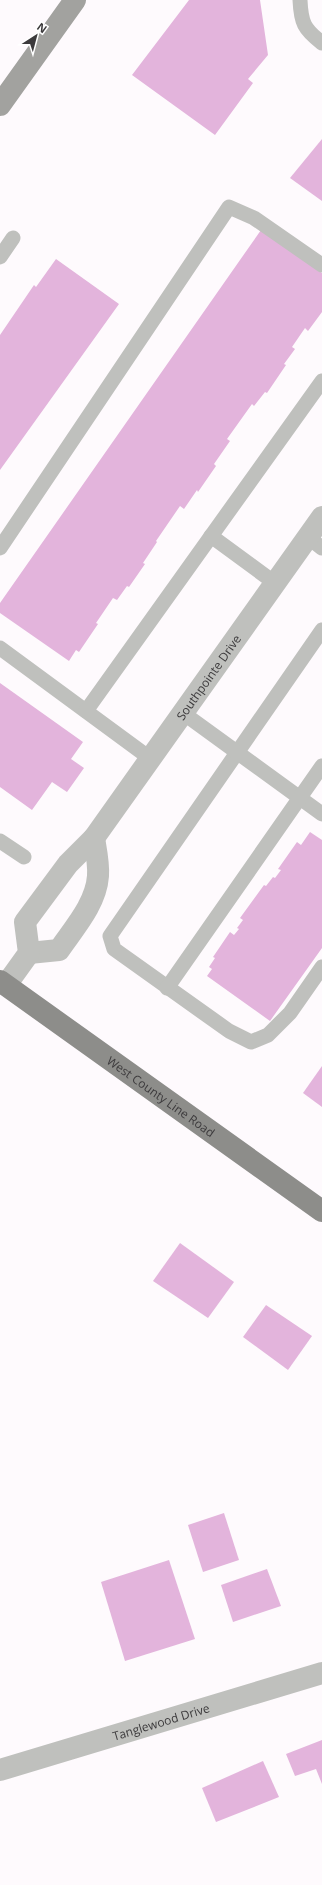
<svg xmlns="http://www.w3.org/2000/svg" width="322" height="1885" viewBox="0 0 322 1885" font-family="'Open Sans',sans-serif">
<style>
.building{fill:#e3b4dc}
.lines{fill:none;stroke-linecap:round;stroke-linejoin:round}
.lane{stroke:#bfc0bd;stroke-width:15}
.street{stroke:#bfc0bd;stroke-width:22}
.secondary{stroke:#a2a29f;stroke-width:22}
.primary{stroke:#8d8d8a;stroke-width:22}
.labels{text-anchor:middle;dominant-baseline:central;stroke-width:3;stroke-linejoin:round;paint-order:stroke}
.street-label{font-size:12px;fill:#3c3a3c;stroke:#fff}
</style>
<rect width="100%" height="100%" fill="#fefafd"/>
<!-- building -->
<g class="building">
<polygon points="189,0 260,0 268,55 248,79 253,83 215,135 132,75"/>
<polygon points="322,139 322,201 290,178"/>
<polygon points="261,230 322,273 322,312 308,331 305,328 292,347 295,349 284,364 286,365 267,393 265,392 254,406 252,404 227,439 230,441 214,464 216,466 198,492 197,490 184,509 180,506 156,541 157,542 143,563 145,564 129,587 127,586 117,600 113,598 96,623 98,624 79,652 76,650 69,661 0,613 0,603"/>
<polygon points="56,259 119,304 0,470 0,335 34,285 36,287"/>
<polygon points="0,683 83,742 71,759 84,768 67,792 52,782 32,810 0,787"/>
<polygon points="310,832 322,840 322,948 270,1021 207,976 212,969 209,967 215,958 213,957 230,932 234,935 239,929 237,928 243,920 240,918 264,885 266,886 273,877 275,878 281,870 278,869 297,842 301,845"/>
<polygon points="322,1066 322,1107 303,1093"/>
<polygon points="180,1243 234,1282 208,1318 153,1281"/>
<polygon points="266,1305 312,1336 288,1370 243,1337"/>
<polygon points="224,1513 239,1560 203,1572 188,1525"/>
<polygon points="169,1560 195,1639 125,1661 101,1582"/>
<polygon points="267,1569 281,1606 233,1622 221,1585"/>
<polygon points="322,1740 322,1784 316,1769 295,1776 286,1754"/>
<polygon points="263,1761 279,1797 216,1822 202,1788"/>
</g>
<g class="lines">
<!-- lane -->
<g class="lane">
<path d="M 300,0 C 301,23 304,29 322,43"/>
<polyline points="0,257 13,238"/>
<polyline points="211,536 275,583"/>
<polyline points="308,537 322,548"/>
<polyline points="0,548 229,207 254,218 322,265"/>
<polyline points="322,630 110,936 114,949 229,1031 251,1042 268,1035 290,1013 322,967"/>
<polyline points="0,648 151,759"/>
<polyline points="86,711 322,381"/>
<polyline points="183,713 322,814"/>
<polyline points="0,841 24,857"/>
<polyline points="167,988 322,766"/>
</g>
<!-- street -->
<g class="street">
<path d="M 29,953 L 59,950 C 74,928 96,904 98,876 C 99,864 96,850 94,838"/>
<path id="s1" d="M 6,985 L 29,953 L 25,922 L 68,864 L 94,838 L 322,517"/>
<path id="s2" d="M 0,1770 L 322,1673"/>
</g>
<!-- secondary -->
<polyline class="secondary" points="0,105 75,0"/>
<!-- primary -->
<path class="primary" id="s3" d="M 0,981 L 322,1211"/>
</g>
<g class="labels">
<!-- street labels -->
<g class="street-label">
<text stroke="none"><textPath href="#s1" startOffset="377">Southpointe Drive</textPath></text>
<text stroke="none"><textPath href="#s3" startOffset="198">West County Line Road</textPath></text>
<text stroke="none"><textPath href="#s2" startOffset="168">Tanglewood Drive</textPath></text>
</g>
</g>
<!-- north arrow -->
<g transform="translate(36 36) rotate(36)" stroke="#ffffff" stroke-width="3" paint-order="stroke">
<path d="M0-3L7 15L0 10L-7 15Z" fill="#3c3a3c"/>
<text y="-6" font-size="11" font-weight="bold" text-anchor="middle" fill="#3c3a3c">N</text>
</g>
</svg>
